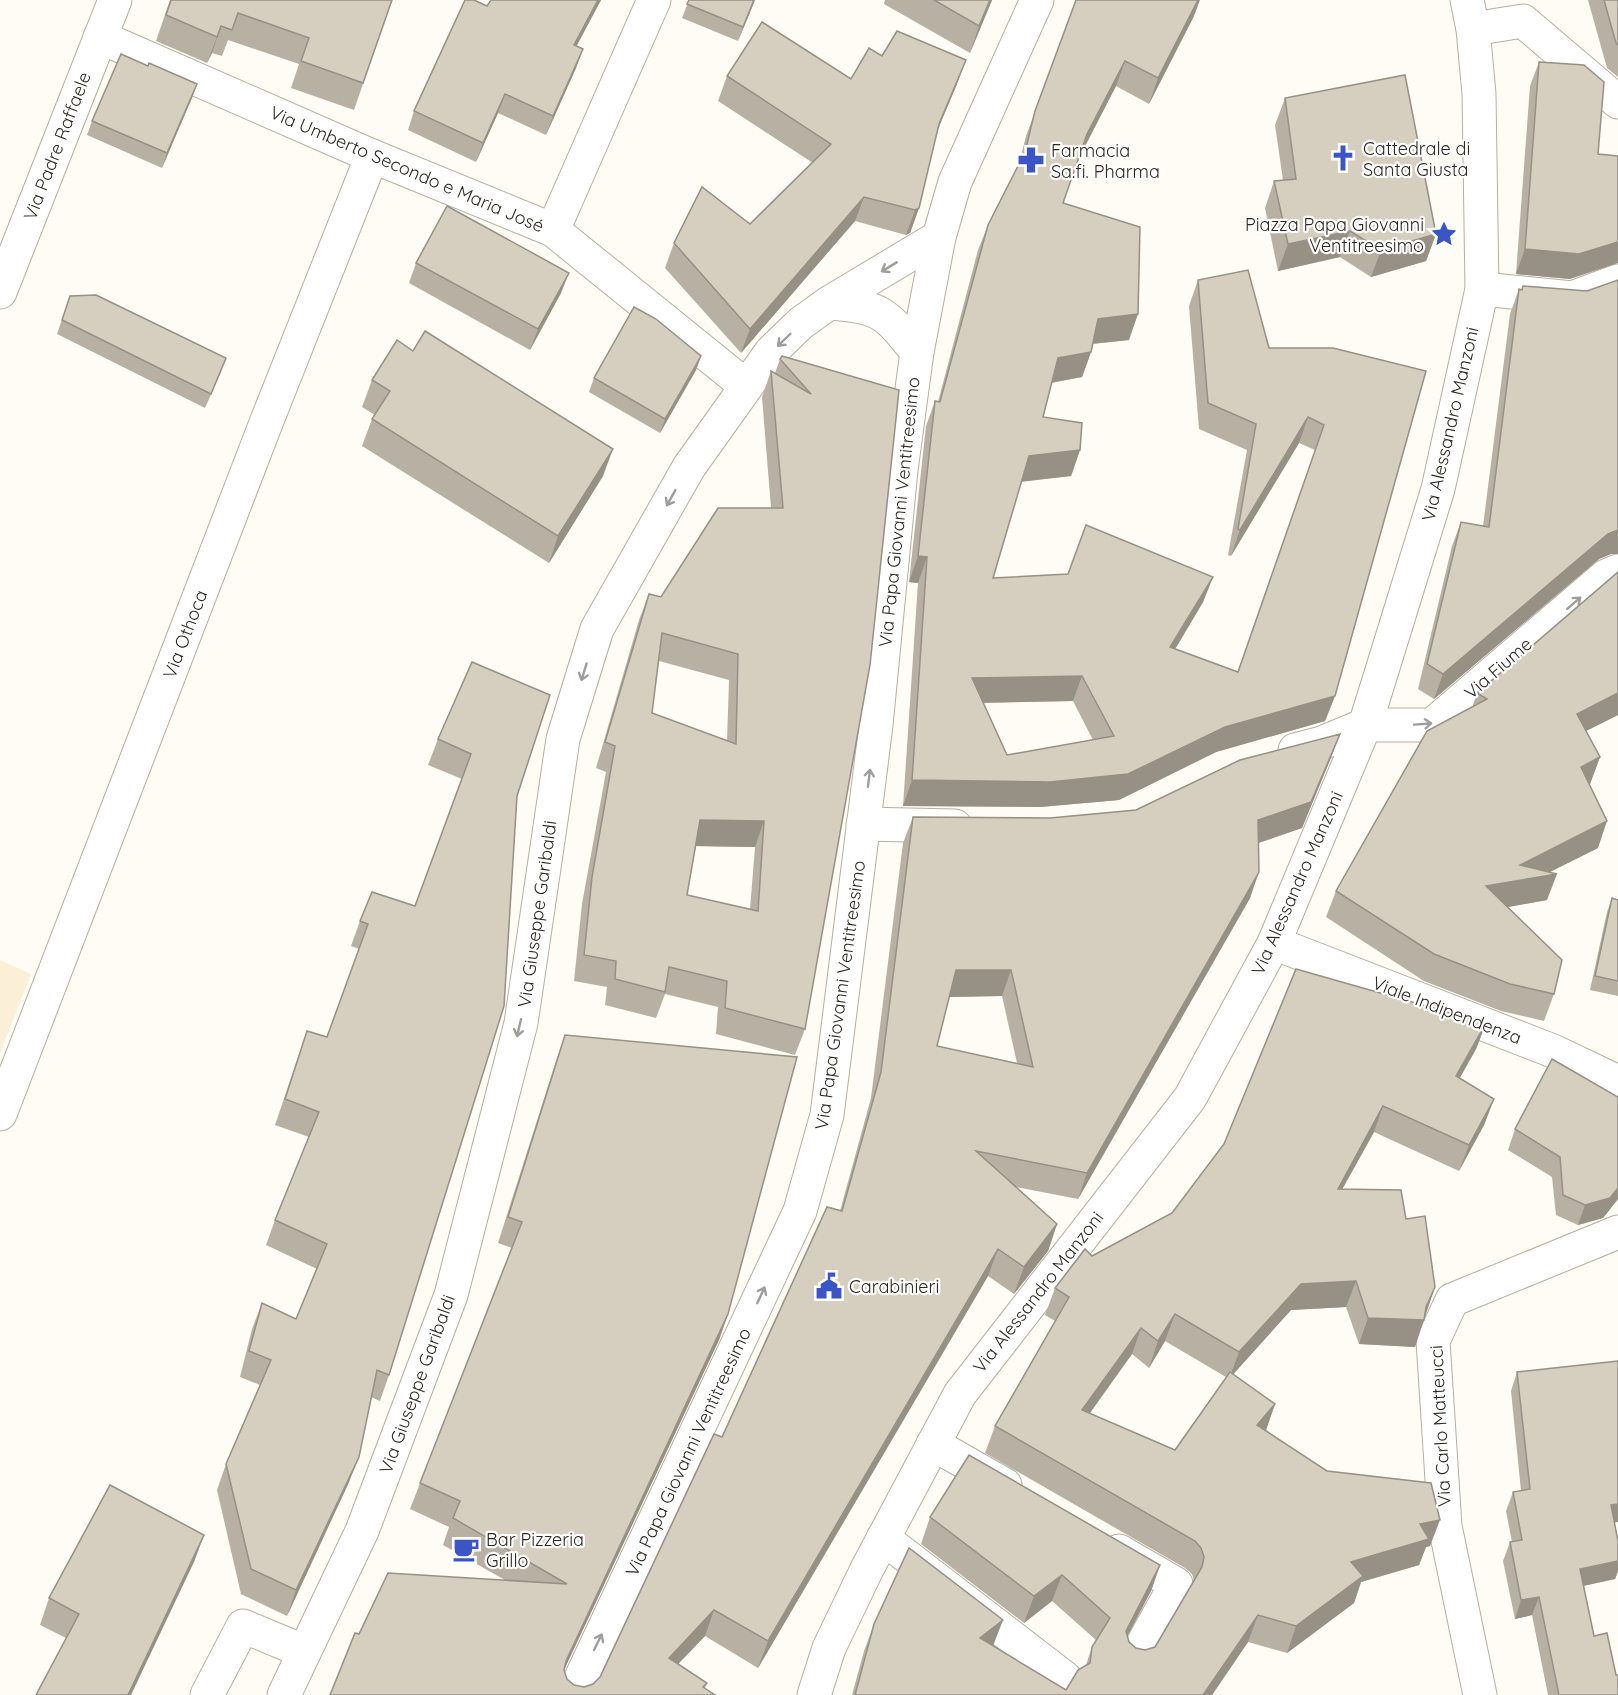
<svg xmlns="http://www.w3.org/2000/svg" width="1618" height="1695" viewBox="0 0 1618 1695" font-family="Quicksand,sans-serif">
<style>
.built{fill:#fbefd8}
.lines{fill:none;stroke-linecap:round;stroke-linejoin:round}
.minor-casing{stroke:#b7afa1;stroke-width:35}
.major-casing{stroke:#b7afa1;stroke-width:35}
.minor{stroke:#fff;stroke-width:33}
.major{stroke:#fff;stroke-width:33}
.wall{fill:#b8b1a3;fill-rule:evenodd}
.shaded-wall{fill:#969085}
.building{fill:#d6cebe;stroke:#969085;stroke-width:1.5;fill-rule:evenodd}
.oneway{stroke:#a09e9c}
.labels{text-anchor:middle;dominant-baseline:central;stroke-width:4.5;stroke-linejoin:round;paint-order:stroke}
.street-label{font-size:18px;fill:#2b2822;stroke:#fff}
.poi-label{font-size:18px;fill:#2b2822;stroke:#fff;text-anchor:start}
</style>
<rect width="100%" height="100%" fill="#fffbf5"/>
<!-- built -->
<polygon class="built" points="0,960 31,974 0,1053"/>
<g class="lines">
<!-- minor casing -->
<g class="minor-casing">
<g id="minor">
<polyline points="1473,29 1523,21 1618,102"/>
<polyline points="100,37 372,156 553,230 746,386"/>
<polyline points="553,230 654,0"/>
<polyline points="1482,289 1572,298 1618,281"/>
<polyline points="0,292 115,0"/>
<polyline points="1295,750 1322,743 1365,725 1432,725 1606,576 1618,571"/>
<polyline points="863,824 955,826"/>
<polyline points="0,1114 266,423 372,156"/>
<polyline points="933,1444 1005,1485"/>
<polyline points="883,1538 1065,1678"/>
<polyline points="1119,1551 1176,1584 1135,1658"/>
<polyline points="207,1695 243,1626 303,1651"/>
<polyline points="814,1695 829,1648 867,1569 960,1394 1190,1098 1274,943"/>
<polyline points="1480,1695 1445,1526 1433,1341 1452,1300 1618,1232"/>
</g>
</g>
<!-- major casing -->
<g class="major-casing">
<g id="major">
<polyline points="1467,0 1473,29 1479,94 1482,289 1438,489 1380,677 1365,725 1274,943 1553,1051 1618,1082"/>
<path d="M 829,303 C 881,307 885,312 917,352"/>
<polyline points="284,1695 362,1531 451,1295 521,1023 563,739 597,629 689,467 771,352 801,323 829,303 939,237"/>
<polyline points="573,1695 800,1211 827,1115 876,725 901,470 917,352 939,237 955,182 1037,0"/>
</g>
</g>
<!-- minor -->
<use href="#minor" class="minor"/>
<!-- major -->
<use href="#major" class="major"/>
</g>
<!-- wall -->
<g class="wall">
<polygon points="170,0 392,0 354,110 291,88 299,64 228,40 222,56 212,53 207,63 156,41"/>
<polygon points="491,0 601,0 576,46 583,49 576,68 546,135 498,113 476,162 408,130 414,111 487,6"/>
<polygon points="689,0 755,0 738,41 682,18"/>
<polygon points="885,0 992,0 970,53 884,4"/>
<path d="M 1076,0 L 1194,16 L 1149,104 L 1116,86 L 1079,157 L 1063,203 L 1129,340 L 1093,344 L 1091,352 L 1082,377 L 1052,383 L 1043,417 L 1080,450 L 1071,476 L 1021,481 L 993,578 L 1213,577 L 1203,602 L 1175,649 L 1238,672 L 1315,450 L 1299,443 L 1231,556 L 1228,555 L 1247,450 L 1199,429 L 1189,306 L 1198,280 L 1269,348 L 1333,348 L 1335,696 L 1325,721 L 1216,752 L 1119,800 L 1040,807 L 903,806 L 918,583 L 909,582 L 926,426 L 935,401 L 938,402 L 978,250 L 988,225 L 1019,164 L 1026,136 ZM 1073,701 L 1093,740 L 1007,755 L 983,703 Z"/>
<polygon points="1588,0 1618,0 1618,77 1607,68"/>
<polygon points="882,56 957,84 937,131 919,208 910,233 906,235 855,221 741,353 665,268 674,243 750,224 813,163 718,101 727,76 851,79"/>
<polygon points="1539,62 1598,154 1570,279 1516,274 1530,86"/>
<polygon points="197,84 162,168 87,135 92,121"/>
<polygon points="1285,98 1436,234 1426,261 1371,277 1340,257 1278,271 1265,208 1274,181 1283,180 1275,125"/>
<polygon points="416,263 561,293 530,350 409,283"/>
<polygon points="1523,286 1587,291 1611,554 1599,559 1434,699 1418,689 1452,546 1461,522 1483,526 1510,314 1519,289 1521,290"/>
<polygon points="70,296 221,372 205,408 57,334"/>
<polygon points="413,351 603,476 549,563 362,446 372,419 375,415 362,407 372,380"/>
<polygon points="701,356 696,370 660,433 589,392 594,378"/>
<path d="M 780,359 L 899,390 L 805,1029 L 795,1055 L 716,1034 L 718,1007 L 665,994 L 656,1018 L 605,1005 L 607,987 L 574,981 L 582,904 L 606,772 L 596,768 L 639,620 L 649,594 L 661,597 L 771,508 L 762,397 L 771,371 L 775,373 ZM 659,661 L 729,680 L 727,741 L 652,713 ZM 696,846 L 755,847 L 750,909 L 687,895 Z"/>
<polygon points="1618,572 1618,715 1586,731 1600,757 1590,784 1589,784 1598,848 1549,872 1547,900 1507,907 1554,994 1544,1021 1501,1011 1424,981 1326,917 1336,891 1472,708 1477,693"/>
<polygon points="472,662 517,796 389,1375 380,1401 371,1397 349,1482 287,1616 241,1594 217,1490 226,1464 260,1385 240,1377 252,1329 262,1303 296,1319 317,1269 266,1245 275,1220 309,1137 275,1125 307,1031 327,1037 359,949 351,946 360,921 415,906 462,779 428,765 438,739"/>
<path d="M 1340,734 L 1330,760 L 1302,828 L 1259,843 L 1250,898 L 1078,1199 L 1016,1187 L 1057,1224 L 1048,1251 L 1014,1294 L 988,1276 L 758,1668 L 705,1636 L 678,1664 L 707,1683 L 705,1688 L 330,1695 L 359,1634 L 505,1580 L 443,1545 L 449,1527 L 410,1509 L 512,1248 L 498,1243 L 556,1061 L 565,1035 L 728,1314 L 719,1340 L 564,1670 L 567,1679 L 574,1685 L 584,1687 L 593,1684 L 600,1677 L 722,1437 L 840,1211 L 871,1098 L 903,843 L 913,817 L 1050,818 L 1136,810 ZM 1002,996 L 1017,1063 L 937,1046 L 949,997 Z"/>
<polygon points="1612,898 1618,900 1618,996 1590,990 1607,912"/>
<path d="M 1486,1023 L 1476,1049 L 1460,1078 L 1494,1099 L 1484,1125 L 1459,1171 L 1374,1132 L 1342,1189 L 1406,1219 L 1425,1314 L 1415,1347 L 1359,1344 L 1346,1307 L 1291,1310 L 1233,1374 L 1275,1404 L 1266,1430 L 1430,1546 L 1426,1547 L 1419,1565 L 1361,1582 L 1354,1603 L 1287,1653 L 1248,1642 L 1212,1695 L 852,1695 L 864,1651 L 874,1624 L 993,1646 L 1066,1690 L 1086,1665 L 1092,1647 L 1096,1640 L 1052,1601 L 1024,1623 L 921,1544 L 930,1517 L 1160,1565 L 1151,1591 L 1127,1636 L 1129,1642 L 1136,1648 L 1145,1650 L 1155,1647 L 1194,1581 L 1192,1574 L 1185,1568 L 985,1453 L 995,1426 L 1055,1321 L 1045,1315 L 1055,1288 L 1092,1256 L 1172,1213 ZM 1165,1341 L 1226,1377 L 1175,1450 L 1089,1413 L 1132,1354 L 1149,1368 Z"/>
<polygon points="1618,1097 1618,1199 1603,1218 1578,1225 1556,1215 1552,1177 1508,1150 1515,1129"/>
<polygon points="1517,1372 1614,1523 1618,1541 1618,1571 1615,1579 1583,1586 1594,1636 1618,1695 1548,1695 1532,1615 1515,1619 1503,1561 1510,1542 1512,1542 1506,1511 1513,1492 1521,1491 1511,1391"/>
<polygon points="194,1562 66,1638 40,1625 49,1598"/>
</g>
<!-- shaded-wall -->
<g class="shaded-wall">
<polygon points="598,0 601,0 567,64 574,45"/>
<polygon points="754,0 755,0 738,41 743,27"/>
<polygon points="990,0 992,0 970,53 979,26"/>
<polygon points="1198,0 1200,0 1194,16 1149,104 1158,78"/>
<polygon points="221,26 212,53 207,63 217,37"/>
<polygon points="583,49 576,68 546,135 553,116"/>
<polygon points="966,60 957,84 930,148 939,124"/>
<polygon points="1125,61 1116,86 1078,160 1087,134"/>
<polygon points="197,84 192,98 162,168 167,153"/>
<polygon points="505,94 498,113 476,162 483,143"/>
<polygon points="864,197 855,221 741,353 750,329"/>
<polygon points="919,208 910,233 906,235 915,210"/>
<polygon points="1350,231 1340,257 1278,271 1288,244"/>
<polygon points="1436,234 1426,261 1371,277 1381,250"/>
<polygon points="1618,242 1618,263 1570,279 1516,274 1525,249"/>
<polygon points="569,273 561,293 530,350 538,329"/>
<polygon points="1138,314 1129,340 1089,344 1098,319"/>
<polygon points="1091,352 1082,377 1048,383 1058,358"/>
<polygon points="701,356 696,370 660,433 665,419"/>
<polygon points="1308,417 1299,443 1231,556 1240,530"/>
<polygon points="613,449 603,476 549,563 558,536"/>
<polygon points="1080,450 1071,476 1020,482 1029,456"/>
<polygon points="1618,530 1618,554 1611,554 1599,559 1434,699 1443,674 1608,534"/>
<polygon points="918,556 927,557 918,583 909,582"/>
<polygon points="1213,577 1203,602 1161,673 1170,647"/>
<polygon points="1082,676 1073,701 963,703 972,678"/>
<polygon points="1618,693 1618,715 1568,740 1577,714"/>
<polygon points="1335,696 1325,721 1216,752 1119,800 1040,807 903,806 912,780 1225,727"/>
<polygon points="1340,734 1330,760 1302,828 1249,846 1258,820"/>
<polygon points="1600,757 1590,784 1571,793 1581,767"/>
<polygon points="700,820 764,821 755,847 691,846"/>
<polygon points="1607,821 1598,848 1540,877 1557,874 1547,900 1476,913 1486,886 1520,865"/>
<polygon points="1259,872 1250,898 1078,1199 1087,1173"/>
<polygon points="956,970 1011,970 1002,996 946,997"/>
<polygon points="1486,1023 1476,1049 1446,1102 1456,1076"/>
<polygon points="1494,1099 1484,1125 1459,1171 1469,1145"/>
<polygon points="1383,1106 1374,1132 1328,1215 1338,1189"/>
<polygon points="1618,1188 1618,1199 1603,1218 1578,1225 1585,1205"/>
<polygon points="1057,1224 1048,1251 1014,1294 1024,1267"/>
<polygon points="998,1249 988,1276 758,1668 768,1641"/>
<polygon points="1356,1281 1346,1307 1291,1310 1229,1379 1239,1352 1301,1284"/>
<polygon points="1435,1287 1415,1347 1359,1344 1368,1318 1426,1307"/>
<polygon points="728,1314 719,1340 556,1687 566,1661"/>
<polygon points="1175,1314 1165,1341 1149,1368 1158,1341"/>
<polygon points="1141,1328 1132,1354 1073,1437 1082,1410"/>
<polygon points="1275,1404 1266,1430 1257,1425"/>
<polygon points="359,1457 349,1482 287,1616 296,1590"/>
<polygon points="1618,1504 1618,1522 1604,1524 1611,1505"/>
<polygon points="1440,1520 1430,1546 1426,1547 1419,1565 1361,1582 1354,1603 1287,1653 1296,1626 1351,1562 1420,1524"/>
<polygon points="204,1535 194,1562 131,1695 128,1695"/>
<polygon points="1618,1561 1618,1571 1615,1579 1573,1588 1580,1569"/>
<polygon points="1160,1565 1151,1591 1116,1658 1126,1631"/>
<polygon points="1062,1575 1052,1601 1024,1623 1034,1596"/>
<polygon points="1539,1597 1532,1615 1515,1619 1521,1600"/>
<polygon points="714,1610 705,1636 659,1684 669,1658"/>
<polygon points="1258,1615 1248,1642 1212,1695 1203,1695"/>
<polygon points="1003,1620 993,1646 980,1638"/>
</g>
<!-- building -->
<g class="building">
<polygon points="171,0 392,0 363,83 301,61 309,38 238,13 232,30 221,26 217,37 166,15"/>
<polygon points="465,0 474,0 487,6 491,0 598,0 574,45 583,49 553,116 505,94 483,143 414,111"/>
<polygon points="689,0 754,0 743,27 687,4"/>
<polygon points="934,0 990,0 979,26"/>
<path d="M 1076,0 L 1198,0 L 1158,78 L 1125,61 L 1087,134 L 1063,203 L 1140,227 L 1138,314 L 1098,319 L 1091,352 L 1058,358 L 1043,417 L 1082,423 L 1080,450 L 1029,456 L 993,578 L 1068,574 L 1086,525 L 1213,577 L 1170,647 L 1238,672 L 1324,425 L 1308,417 L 1240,530 L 1238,529 L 1256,424 L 1208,403 L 1198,280 L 1248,270 L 1269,348 L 1333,348 L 1426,371 L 1335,696 L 1225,727 L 1128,774 L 1050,782 L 912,780 L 927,557 L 918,556 L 935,401 L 940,402 L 988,225 L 1025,152 L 1035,111 ZM 1082,676 L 1114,736 L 1007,755 L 972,678 Z"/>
<polygon points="1604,0 1618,0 1618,45 1616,43"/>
<polygon points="762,22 851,79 869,48 882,56 897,31 966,60 939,124 919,208 915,210 864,197 750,329 674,243 702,187 750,224 831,144 727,76"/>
<polygon points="121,54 148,66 149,63 197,84 167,153 92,121"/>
<polygon points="1539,62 1584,65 1604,82 1598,154 1618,156 1618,242 1579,254 1525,249"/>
<polygon points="1405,75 1436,234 1381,250 1350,231 1288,244 1274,181 1296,179 1285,98"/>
<polygon points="447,206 569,273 538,329 416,263"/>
<polygon points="1618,280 1618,530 1608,534 1443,674 1427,664 1461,522 1489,527 1519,289 1522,290 1523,286 1587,291"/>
<polygon points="96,295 226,358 211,394 62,320 70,296"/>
<polygon points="634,307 656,319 701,356 665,419 594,378"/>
<polygon points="425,331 613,449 558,536 372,419 390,391 372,380 397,340 413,351"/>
<path d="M 782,356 L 899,390 L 870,665 L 805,1029 L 725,1008 L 727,981 L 669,967 L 665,992 L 615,979 L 616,961 L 584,955 L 592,877 L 615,746 L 605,742 L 649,594 L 661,597 L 718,508 L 783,508 L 771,371 L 811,394 L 780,359 ZM 662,633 L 738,654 L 736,744 L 652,713 ZM 700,820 L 764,821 L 758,911 L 687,895 Z"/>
<polygon points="1618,572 1618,693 1577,714 1600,757 1581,767 1607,821 1520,865 1557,874 1486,886 1562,960 1554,994 1510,984 1434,954 1336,891 1427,731 1487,699 1477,693"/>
<polygon points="472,662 550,695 517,796 504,1006 389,1375 377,1370 359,1457 296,1590 251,1569 226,1464 271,1360 249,1351 262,1303 296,1319 327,1244 275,1220 319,1112 285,1099 307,1031 327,1037 368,924 360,921 372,892 415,906 471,754 438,739"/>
<path d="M 1340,734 L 1311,802 L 1258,820 L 1259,872 L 1087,1173 L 976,1151 L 1057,1224 L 1024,1267 L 998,1249 L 768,1641 L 714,1610 L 669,1658 L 707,1683 L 703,1687 L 715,1695 L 330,1695 L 355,1633 L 359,1634 L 388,1573 L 567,1584 L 453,1518 L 460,1501 L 420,1483 L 522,1222 L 508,1217 L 565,1035 L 797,1057 L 728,1314 L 566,1661 L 564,1670 L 567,1679 L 574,1685 L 584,1687 L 593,1684 L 600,1677 L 714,1434 L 722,1437 L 827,1207 L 842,1211 L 881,1072 L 913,817 L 1050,818 L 1136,810 L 1240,760 ZM 956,970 L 1011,970 L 1033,1067 L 937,1046 Z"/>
<polygon points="1612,898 1618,900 1618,981 1595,976"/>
<polygon points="1296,969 1486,1023 1456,1076 1494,1099 1469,1145 1383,1106 1338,1189 1401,1190 1406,1219 1425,1216 1435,1287 1426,1307 1424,1320 1368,1318 1356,1281 1301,1284 1239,1352 1175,1314 1158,1341 1141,1328 1082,1410 1175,1450 1230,1372 1275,1404 1257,1425 1327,1471 1431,1483 1440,1520 1420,1524 1429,1539 1351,1562 1363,1576 1296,1626 1258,1615 1203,1695 855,1695 874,1624 909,1548 1003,1620 980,1638 1066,1690 1078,1670 1090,1663 1092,1647 1110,1618 1062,1575 1034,1596 930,1517 969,1455 1160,1565 1126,1631 1129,1642 1136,1648 1145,1650 1155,1647 1202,1567 1204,1557 1201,1548 1195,1541 995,1426 1069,1297 1055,1288 1085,1249 1092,1256 1172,1213 1224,1144"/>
<polygon points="1552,1059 1618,1097 1618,1188 1610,1198 1585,1205 1563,1195 1560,1157 1515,1129"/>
<polygon points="1618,1361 1618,1504 1611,1505 1618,1541 1618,1561 1580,1569 1594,1636 1607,1633 1616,1675 1618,1675 1618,1695 1559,1695 1539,1597 1521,1600 1510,1542 1522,1540 1513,1492 1530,1489 1517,1372"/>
<polygon points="110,1485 204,1535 128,1695 36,1695 79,1614 49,1598"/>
</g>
<!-- one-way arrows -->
<defs><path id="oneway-shaft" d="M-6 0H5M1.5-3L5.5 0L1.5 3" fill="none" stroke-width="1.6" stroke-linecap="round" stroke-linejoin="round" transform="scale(1.5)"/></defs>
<g class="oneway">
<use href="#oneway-shaft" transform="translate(889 267) rotate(149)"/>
<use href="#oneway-shaft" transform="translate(784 340) rotate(136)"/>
<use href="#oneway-shaft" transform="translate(671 498) rotate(119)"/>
<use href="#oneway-shaft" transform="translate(1574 603) rotate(-41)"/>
<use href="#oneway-shaft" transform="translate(584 672) rotate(107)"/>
<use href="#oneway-shaft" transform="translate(1423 724) rotate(-4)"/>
<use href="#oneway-shaft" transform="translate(869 778) rotate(-83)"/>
<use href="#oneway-shaft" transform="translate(519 1028) rotate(103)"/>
<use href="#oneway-shaft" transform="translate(761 1295) rotate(-65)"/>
<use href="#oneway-shaft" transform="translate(598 1642) rotate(-64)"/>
</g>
<!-- icons -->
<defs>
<g id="church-bare" transform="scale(2.07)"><path d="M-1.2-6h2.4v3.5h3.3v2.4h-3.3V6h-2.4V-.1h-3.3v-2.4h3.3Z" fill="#3b55c7" stroke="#fff" stroke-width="2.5" paint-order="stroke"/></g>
<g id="pharmacy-bare" transform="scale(2.07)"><path d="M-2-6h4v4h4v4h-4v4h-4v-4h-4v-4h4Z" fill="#3b55c7" stroke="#fff" stroke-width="2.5" paint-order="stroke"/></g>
<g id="sight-bare" transform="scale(2.07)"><path d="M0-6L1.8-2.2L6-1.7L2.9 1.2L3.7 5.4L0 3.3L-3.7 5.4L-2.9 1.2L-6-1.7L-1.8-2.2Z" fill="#3b55c7" stroke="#fff" stroke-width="2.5" paint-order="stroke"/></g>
<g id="civic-bare" transform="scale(2.07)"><path d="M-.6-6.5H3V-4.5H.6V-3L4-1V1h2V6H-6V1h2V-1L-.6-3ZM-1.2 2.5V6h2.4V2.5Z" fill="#3b55c7" stroke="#fff" stroke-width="2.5" paint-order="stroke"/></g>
<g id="cafe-bare" transform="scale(2.07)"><path d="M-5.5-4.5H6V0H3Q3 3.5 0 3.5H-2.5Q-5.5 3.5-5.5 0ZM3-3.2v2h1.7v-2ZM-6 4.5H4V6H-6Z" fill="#3b55c7" stroke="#fff" stroke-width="2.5" paint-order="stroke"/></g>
</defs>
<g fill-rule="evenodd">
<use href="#church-bare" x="1343" y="158"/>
<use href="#pharmacy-bare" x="1031" y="160"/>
<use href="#sight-bare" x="1444" y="234"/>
<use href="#civic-bare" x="829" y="1286"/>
<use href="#cafe-bare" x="466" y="1549"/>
</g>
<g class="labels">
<!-- street labels -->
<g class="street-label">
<text transform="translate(57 146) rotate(-69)">Via Padre Raffaele</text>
<text transform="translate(407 169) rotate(23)">Via Umberto Secondo e Maria José</text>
<text transform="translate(1450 424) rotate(-77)">Via Alessandro Manzoni</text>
<text transform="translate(899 512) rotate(-84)">Via Papa Giovanni Ventitreesimo</text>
<text transform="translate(185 634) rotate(-69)">Via Othoca</text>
<text transform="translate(1498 668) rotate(-41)">Via Fiume</text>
<text transform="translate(1297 883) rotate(-66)">Via Alessandro Manzoni</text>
<text transform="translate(537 914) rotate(-82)">Via Giuseppe Garibaldi</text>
<text transform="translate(840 995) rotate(-82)">Via Papa Giovanni Ventitreesimo</text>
<text transform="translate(1447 1010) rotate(21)">Viale Indipendenza</text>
<text transform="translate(1038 1292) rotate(-52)">Via Alessandro Manzoni</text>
<text transform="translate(417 1384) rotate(-70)">Via Giuseppe Garibaldi</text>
<text transform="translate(1440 1426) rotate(-93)">Via Carlo Matteucci</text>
<text transform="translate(688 1452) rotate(-65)">Via Papa Giovanni Ventitreesimo</text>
</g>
<!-- poi labels -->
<g class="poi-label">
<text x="1363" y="148">Cattedrale di<tspan x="1363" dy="21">Santa Giusta</tspan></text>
<text x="1051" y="150">Farmacia<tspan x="1051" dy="21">Sa.fi. Pharma</tspan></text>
<text x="1424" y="224" text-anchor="end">Piazza Papa Giovanni<tspan x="1424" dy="21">Ventitreesimo</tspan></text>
<text x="849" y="1286">Carabinieri</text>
<text x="486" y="1539">Bar Pizzeria<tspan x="486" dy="21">Grillo</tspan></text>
</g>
</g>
</svg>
